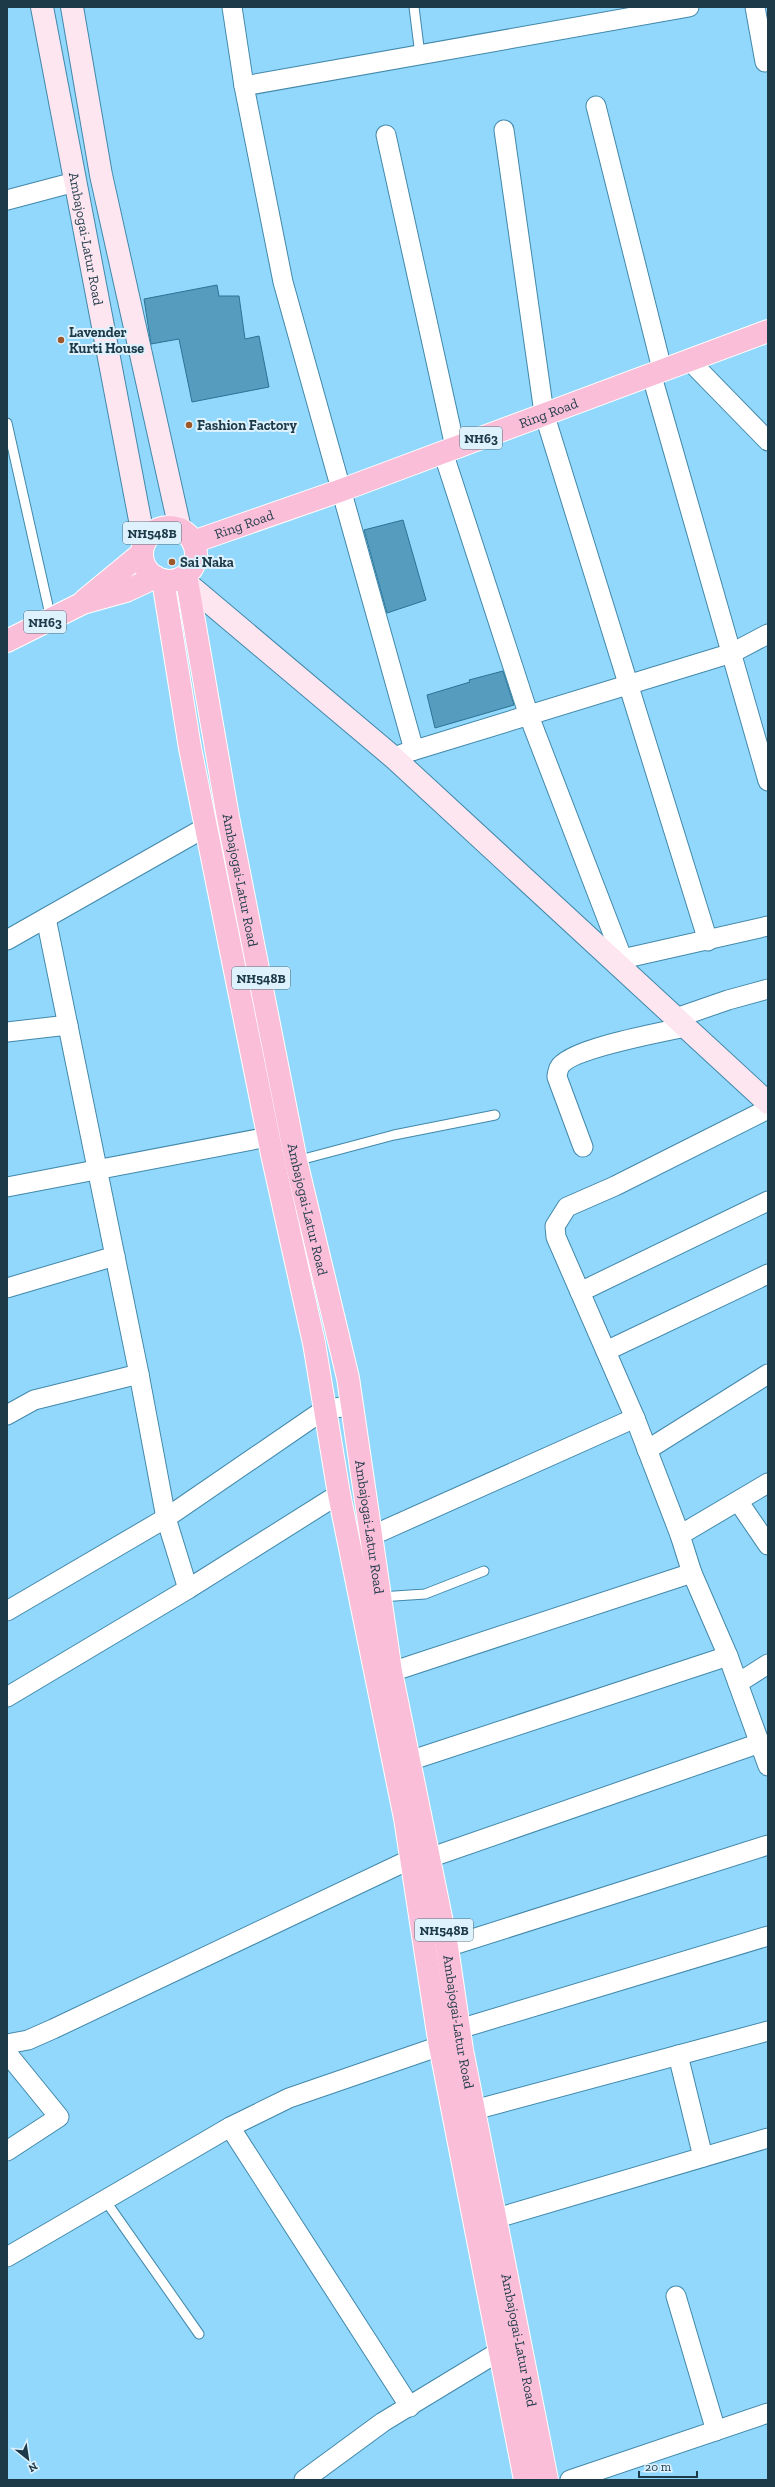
<svg xmlns="http://www.w3.org/2000/svg" width="775" height="2487" viewBox="0 0 775 2487" font-family="'Zilla Slab',serif">
<style>
.building{fill:#569cbf;stroke:#2b7394}
.lines{fill:none;stroke-linecap:round;stroke-linejoin:round}
.service-casing{stroke:#4288aa;stroke-width:11}
.minor-casing{stroke:#4288aa;stroke-width:21}
.secondary-casing{stroke:#4288aa;stroke-width:24}
.trunk-casing{stroke:#fff;stroke-width:24}
.service{stroke:#fff;stroke-width:9}
.minor{stroke:#fff;stroke-width:19}
.secondary{stroke:#fde6f0;stroke-width:22}
.trunk{stroke:#fabed8;stroke-width:22}
.poi-dot{fill:#9c582a;stroke:#def2fd;stroke-width:1.5}
.labels{text-anchor:middle;dominant-baseline:central;stroke-width:4;stroke-linejoin:round;paint-order:stroke}
.shield{fill:#def2fd;stroke:#57717f;stroke-width:1}
.shield-label{font-size:13px;font-weight:bold;fill:#1d3a49}
.street-label{font-size:14px;fill:#1d3a49;stroke:#def2fd}
.poi-label{font-size:14px;font-weight:bold;fill:#1d3a49;stroke:#def2fd;text-anchor:start}
</style>
<rect width="100%" height="100%" fill="#92d8fd"/>
<!-- building -->
<g class="building">
<polygon points="217,285 219,296 239,296 245,339 259,336 269,387 192,402 179,339 151,344 144,299"/>
<polygon points="403,520 426,600 387,613 364,530"/>
<polygon points="503,671 514,705 435,728 427,695 470,682 469,680"/>
</g>
<g class="lines">
<!-- service casing -->
<g class="service-casing">
<g id="service">
<polyline points="414,7 420,55"/>
<polyline points="7,423 51,619"/>
<polyline points="296,1161 394,1135 495,1115"/>
<polyline points="380,1597 425,1594 484,1571"/>
<polyline points="105,2200 199,2334"/>
</g>
</g>
<!-- minor casing -->
<g class="minor-casing">
<g id="minor">
<polyline points="232,7 244,86 283,282 414,750"/>
<polyline points="755,7 765,62"/>
<polyline points="244,86 689,7"/>
<polyline points="596,106 662,369"/>
<polyline points="504,130 544,413 708,941"/>
<polyline points="386,135 455,447"/>
<polyline points="7,200 75,182"/>
<polyline points="689,360 768,441"/>
<polyline points="651,373 768,781"/>
<polyline points="443,452 529,716 628,973"/>
<polyline points="402,754 732,653 768,634"/>
<polyline points="46,918 139,1374 166,1518 188,1589"/>
<polyline points="7,940 206,827 228,817"/>
<polyline points="622,959 768,926"/>
<polyline points="676,1018 728,1000 768,989"/>
<polyline points="7,1032 68,1025"/>
<polyline points="768,1109 615,1186 567,1207 555,1226 556,1237 635,1418 680,1535 692,1573 728,1656 768,1766"/>
<path d="M 583,1147 L 557,1077 C 557,1075 558,1071 559,1068 C 568,1049 663,1032 686,1027"/>
<polyline points="7,1187 268,1137"/>
<polyline points="7,1288 115,1256"/>
<polyline points="580,1292 768,1201"/>
<polyline points="606,1351 768,1274"/>
<polyline points="7,1415 34,1400 139,1374"/>
<polyline points="647,1450 768,1374"/>
<polyline points="738,1501 768,1545"/>
<polyline points="680,1535 768,1483"/>
<polyline points="371,1536 635,1418"/>
<polyline points="7,1611 166,1518 325,1409 352,1406"/>
<polyline points="391,1672 692,1573"/>
<polyline points="738,1683 768,1664"/>
<polyline points="7,1697 188,1589 339,1494"/>
<polyline points="409,1761 728,1656"/>
<polyline points="429,1858 760,1743"/>
<polyline points="447,1947 768,1845"/>
<polyline points="459,2029 768,1936"/>
<polyline points="7,2044 28,2040 53,2029 411,1859"/>
<polyline points="7,2053 59,2117 7,2151"/>
<polyline points="678,2055 703,2157"/>
<polyline points="474,2110 768,2031"/>
<polyline points="230,2127 410,2407"/>
<polyline points="497,2218 768,2138"/>
<polyline points="7,2257 230,2127 289,2098 440,2046"/>
<polyline points="676,2296 716,2431"/>
<polyline points="304,2480 383,2422 500,2351"/>
<polyline points="570,2480 768,2413"/>
</g>
</g>
<!-- secondary casing -->
<g class="secondary-casing">
<g id="secondary">
<path id="s1" d="M 42,7 L 144,541"/>
<polyline points="72,7 101,175 180,529"/>
<polyline points="189,585 393,757 768,1103"/>
</g>
</g>
<!-- trunk casing -->
<g class="trunk-casing">
<g id="trunk">
<circle cx="169" cy="554" r="27"/>
<path id="s2" d="M 193,542 L 342,490 L 768,331"/>
<path id="s3" d="M 186,575 L 228,817 L 296,1161 L 348,1378 L 391,1672 L 447,1947 L 462,2050 L 547,2480"/>
<polyline points="163,580 190,748 272,1154 314,1343 339,1494 405,1818 440,2046 525,2480"/>
<polyline points="85,600 142,553"/>
<polyline points="7,641 83,603 126,591 156,577"/>
</g>
</g>
<!-- service -->
<use href="#service" class="service"/>
<!-- minor -->
<use href="#minor" class="minor"/>
<!-- secondary -->
<use href="#secondary" class="secondary"/>
<!-- trunk -->
<use href="#trunk" class="trunk"/>
</g>
<!-- markers -->
<g class="poi-dot">
<circle cx="61" cy="340" r="4"/>
<circle cx="189" cy="425" r="4"/>
<circle cx="172" cy="562" r="4"/>
</g>
<g class="labels">
<!-- shield labels -->
<g class="shield">
<rect x="460" y="427" width="42" height="22" rx="3"/>
<rect x="123" y="522" width="58" height="22" rx="3"/>
<rect x="24" y="611" width="42" height="22" rx="3"/>
<rect x="232" y="967" width="58" height="22" rx="3"/>
<rect x="415" y="1919" width="58" height="22" rx="3"/>
</g>
<g class="shield-label">
<text x="481" y="438">NH63</text>
<text x="152" y="533">NH548B</text>
<text x="45" y="622">NH63</text>
<text x="261" y="978">NH548B</text>
<text x="444" y="1930">NH548B</text>
</g>
<!-- street labels -->
<g class="street-label">
<text stroke="none"><textPath href="#s1" startOffset="236">Ambajogai-Latur Road</textPath></text>
<text stroke="none"><textPath href="#s2" startOffset="378">Ring Road</textPath></text>
<text stroke="none"><textPath href="#s2" startOffset="54">Ring Road</textPath></text>
<text stroke="none"><textPath href="#s3" startOffset="310">Ambajogai-Latur Road</textPath></text>
<text stroke="none"><textPath href="#s3" startOffset="646">Ambajogai-Latur Road</textPath></text>
<text stroke="none"><textPath href="#s3" startOffset="970">Ambajogai-Latur Road</textPath></text>
<text stroke="none"><textPath href="#s3" startOffset="1473">Ambajogai-Latur Road</textPath></text>
<text stroke="none"><textPath href="#s3" startOffset="1797">Ambajogai-Latur Road</textPath></text>
</g>
<!-- poi labels -->
<g class="poi-label">
<text x="69" y="332">Lavender<tspan x="69" dy="16">Kurti House</tspan></text>
<text x="197" y="425">Fashion Factory</text>
<text x="180" y="562">Sai Naka</text>
</g>
</g>
<!-- border -->
<rect width="775" height="2487" fill="none" stroke="#1d3a49" stroke-width="16"/>
<!-- north arrow -->
<g transform="translate(28 2459) rotate(150)" stroke="#def2fd" stroke-width="3" paint-order="stroke">
<path d="M0-3L7 15L0 10L-7 15Z" fill="#1d3a49"/>
<text y="-6" font-size="11" font-weight="bold" text-anchor="middle" fill="#1d3a49">N</text>
</g>
<!-- scale -->
<path d="M639 2471v6h58v-6" fill="none" stroke="#1d3a49" stroke-width="2"/>
<text x="645" y="2471" font-size="12" fill="#1d3a49" stroke="#def2fd" stroke-width="3" paint-order="stroke">20 m</text>
</svg>
